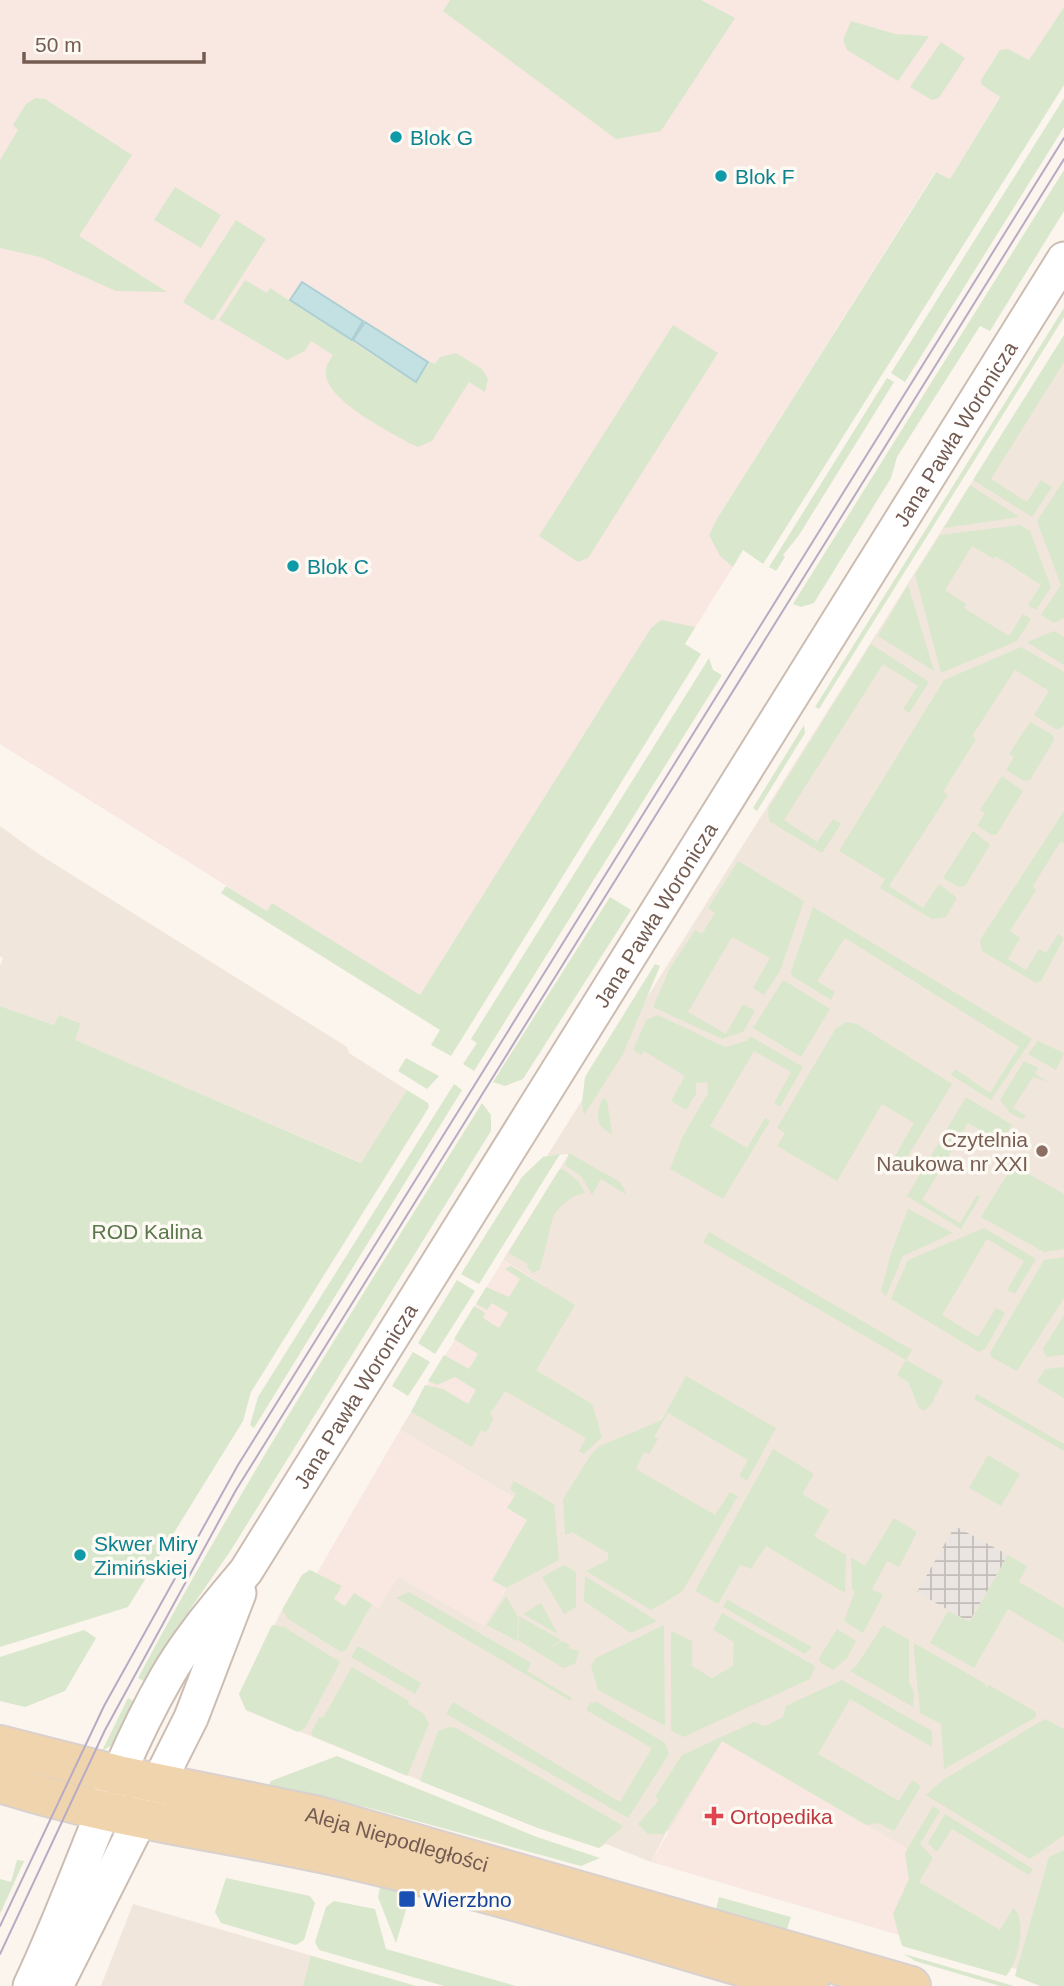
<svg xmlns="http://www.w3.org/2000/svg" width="1064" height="1986" viewBox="0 0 1064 1986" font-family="Helvetica,sans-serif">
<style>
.residential{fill:#f1e6dc}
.commercial{fill:#f9e8e2}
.industrial{fill:url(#industrial-grid)}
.green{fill:#d9e7cc}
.water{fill:#c3e0e2;stroke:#abcfd3;stroke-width:2}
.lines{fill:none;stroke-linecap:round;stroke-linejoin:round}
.minor-casing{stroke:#ccbdb3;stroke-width:37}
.major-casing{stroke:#d8d1cf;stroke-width:42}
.minor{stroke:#fff;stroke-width:33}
.major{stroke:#f0d4ae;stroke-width:38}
.tram{stroke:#b7abc4;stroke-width:2}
.culture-dot{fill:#0f9aa8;stroke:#fdf9f3;stroke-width:2.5}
.education-dot{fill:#8d6e63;stroke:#fdf9f3;stroke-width:2.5}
.health-dot{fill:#e0444e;stroke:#fdf9f3;stroke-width:2.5}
.transit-dot{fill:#1a4fb4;stroke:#fdf9f3;stroke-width:2.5}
.labels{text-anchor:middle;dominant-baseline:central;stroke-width:7;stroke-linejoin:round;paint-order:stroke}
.culture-label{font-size:21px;fill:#0d838f;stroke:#fdf9f3;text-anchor:start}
.street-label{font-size:21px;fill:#745c52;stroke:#fdf9f3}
.education-label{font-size:21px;fill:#785e54;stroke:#fdf9f3;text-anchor:end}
.park-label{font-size:21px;fill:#5b784c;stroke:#fdf9f3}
.health-label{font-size:21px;fill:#be3a42;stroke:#fdf9f3;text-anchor:start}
.transit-label{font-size:21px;fill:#164399;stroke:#fdf9f3;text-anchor:start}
</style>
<defs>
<pattern id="industrial-grid" width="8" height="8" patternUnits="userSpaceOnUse" patternTransform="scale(1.75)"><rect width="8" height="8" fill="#ebe5e1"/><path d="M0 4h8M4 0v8" fill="none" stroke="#c3bdb9"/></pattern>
</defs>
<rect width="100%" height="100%" fill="#fbf5ed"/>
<!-- residential -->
<g class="residential">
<polygon points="1064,336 1064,1983 899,1935 893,1914 667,1831 651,1862 606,1844 599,1848 538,1828 246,1710 239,1694 282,1610 289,1619 346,1650 372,1604 379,1608 398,1576 484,1625 506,1589 513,1497 400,1430 411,1412 453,1436 545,1286 503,1260 569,1154 547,1156"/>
<polygon points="0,826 37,853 347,1047 349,1053 407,1090 362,1163 74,1040 81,1025 54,1025 0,1006 0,966 3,958 0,956"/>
<polygon points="133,1904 416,1986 101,1986"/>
</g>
<!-- commercial -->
<g class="commercial">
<polygon points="0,0 1064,0 1064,7 1029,61 982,85 1000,96 950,179 935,172 718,517 720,556 733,567 447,1024 0,744"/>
<polygon points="503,1260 545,1286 453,1436 411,1412"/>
<polygon points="400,1430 514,1498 508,1509 527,1520 492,1580 506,1588 484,1626 398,1577 379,1608 372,1604 346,1650 341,1652 288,1619 282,1610 302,1575 310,1570 317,1573"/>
<polygon points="722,1741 908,1849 906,1853 909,1879 893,1914 899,1935 651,1862"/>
</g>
<!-- industrial -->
<polygon class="industrial" points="955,1526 1008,1555 969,1622 917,1592"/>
<!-- green -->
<g class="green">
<polygon points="450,0 701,0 735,18 661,131 616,139 443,11"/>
<polygon points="1064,7 1064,85 763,564 743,550 733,567 720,556 709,535 718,517 936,172 950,179 1000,97 982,85 981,80 1000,50 1008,49 1029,60"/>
<polygon points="851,21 895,34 929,36 898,81 847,50 843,40"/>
<polygon points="941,42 965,58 939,98 932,100 910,87"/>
<polygon points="35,98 45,99 132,155 79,236 167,292 116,291 40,257 0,248 0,160 18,130 13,125 26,104"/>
<polygon points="1064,98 1064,127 905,382 891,373"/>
<polygon points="1064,170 1064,211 990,331 980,326 897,457 891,478 814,603 801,607 793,604"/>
<polygon points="175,187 221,215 201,248 154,220"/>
<polygon points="236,220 266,239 213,321 183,302"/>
<path d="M 245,280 L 267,293 L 270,288 L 416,383 L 430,362 L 435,364 L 440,357 L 456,353 L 482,369 L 488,379 L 485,392 L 469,382 L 432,441 L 418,447 L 409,443 C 387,430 322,399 326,370 C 326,365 331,359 333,355 L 311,341 L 305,351 L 287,360 L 219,320 Z"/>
<polygon points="1064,308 1064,317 819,709 815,707"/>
<polygon points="673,325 718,353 588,558 578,562 539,536"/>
<polygon points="1064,335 1064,362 991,479 1027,502 1041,480 1052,487 1032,517 973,480"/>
<polygon points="887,378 894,382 799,535 783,555 785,557 776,571 769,567"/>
<polygon points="1064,480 1064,618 1054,623 1041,615 1061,585 1037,521"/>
<polygon points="970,485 1019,517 944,528"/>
<polygon points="1020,525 1030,531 1051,587 1036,610 1028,605 1041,585 996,556 994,559 972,546 945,590 966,604 964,608 1009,636 1023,614 1031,619 1017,641 941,673 915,574 940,535"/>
<polygon points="908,585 934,671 878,636"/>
<polygon points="661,620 695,627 685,644 701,654 451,1056 431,1045 440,1030 221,893 226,886 267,911 272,903 420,995 651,628"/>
<polygon points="1054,631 1064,637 1064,665 1027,642"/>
<polygon points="871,644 929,682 909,713 903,709 918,686 883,664 784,820 817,842 833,819 841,824 822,853 769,821 768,809"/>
<polygon points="1021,647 1064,672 1064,726 1057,730 1034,715 1049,691 1015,670 972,736 976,739 943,792 948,795 889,886 923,908 939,884 957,898 946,917 932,919 880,888 885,879 839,851 944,680"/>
<polygon points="709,658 713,670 722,675 474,1071 463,1064 477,1043 471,1039"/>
<polygon points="1030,722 1053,735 1054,740 1030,780 1024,781 1006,770 1014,757 1009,754"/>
<polygon points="804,725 805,733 757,811 753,808"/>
<polygon points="1002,776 1023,791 997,834 992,835 977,826 985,813 980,810"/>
<polygon points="1064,811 1064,843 1060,842 1033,886 1036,890 1010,931 1020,938 1008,959 1026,970 1039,949 1046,953 1058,934 1064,938 1041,981 1036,983 982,951 980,940"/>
<polygon points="973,831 990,845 965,886 959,887 943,878"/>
<polygon points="738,861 804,901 780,971 764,995 753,988 770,958 732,937 688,1012 726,1034 743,1004 755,1011 743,1032 722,1039 653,1007 670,968 695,930 702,934 715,913 708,908"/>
<polygon points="610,897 631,910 523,1079 505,1086 493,1082"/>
<polygon points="813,907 1032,1039 991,1100 951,1075 955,1069 990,1093 1019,1047 845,938 817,981 835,992 831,1000 792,976 791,972"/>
<polygon points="655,964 660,966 623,1054 584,1115 582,1103 585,1077"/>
<polygon points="783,980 830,1009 801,1057 753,1028"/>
<polygon points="0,1006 54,1025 59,1015 81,1024 75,1040 361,1163 407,1090 428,1103 429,1107 251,1392 243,1421 128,1607 0,1647"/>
<polygon points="658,1015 725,1047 747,1041 750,1036 803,1067 780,1107 774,1103 791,1072 754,1051 710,1126 747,1148 765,1118 770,1121 723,1199 670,1169 683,1136 708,1093 707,1082 696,1083 696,1094 686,1110 671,1101 685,1076 644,1051 641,1055 633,1050 646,1020"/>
<polygon points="847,1022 857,1024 952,1084 896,1175 887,1170 914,1123 882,1104 837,1181 777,1146 785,1133 777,1128 836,1028"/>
<polygon points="1038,1041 1064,1053 1056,1070 1028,1054"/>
<polygon points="406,1058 439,1076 427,1089 398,1071"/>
<polygon points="1024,1061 1038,1068 1035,1074 1049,1082 1033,1077 1013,1108 1026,1116 1022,1119 1010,1113 1000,1100"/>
<polygon points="454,1084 462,1090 254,1428 250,1425 258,1397"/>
<polygon points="966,1097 1012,1125 1002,1143 968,1123 922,1200 960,1223 977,1195 980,1197 961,1229 907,1196"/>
<path d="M 603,1098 L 607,1100 L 612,1134 C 595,1127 595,1112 603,1098 Z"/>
<path d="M 482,1103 L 491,1115 L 491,1131 L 231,1550 L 191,1608 L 148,1683 L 138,1678 C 243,1481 364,1293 482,1103 Z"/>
<polygon points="569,1153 620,1182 627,1195 601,1179 592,1195 581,1176 565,1165"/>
<polygon points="560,1154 479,1284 461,1274 522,1177 543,1157"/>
<polygon points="1013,1165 1064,1194 1064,1249 1044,1252 981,1217"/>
<path d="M 563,1169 L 579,1182 L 585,1193 C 572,1195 560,1205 553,1217 L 540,1269 L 533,1273 L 527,1267 L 528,1264 L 508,1253 L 559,1170 Z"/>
<polygon points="908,1209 953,1233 903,1256 886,1296 881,1292 891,1253"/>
<polygon points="984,1228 1036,1259 1015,1294 1007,1290 1024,1261 987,1239 942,1315 978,1337 996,1308 1005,1313 986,1348 979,1352 891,1299 908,1260"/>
<polygon points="709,1232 912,1350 906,1360 943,1381 931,1405 924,1411 919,1408 908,1382 897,1375 906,1360 703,1242"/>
<polygon points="1064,1257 1064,1298 1017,1371 991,1357 990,1353 1044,1260"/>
<polygon points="511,1266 575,1305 536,1370 592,1404 602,1437 584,1454 579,1451 586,1438 505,1391 490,1414 494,1418 486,1433 481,1430 472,1447 411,1412 425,1385 443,1389 468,1404 476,1390 455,1377 437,1385 428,1381 444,1355 469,1369 478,1354 454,1339 474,1306 485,1313 483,1318 499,1328 508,1313 492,1303 487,1310 476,1304 486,1287 509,1297 520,1279 505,1269"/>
<polygon points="457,1280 475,1291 435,1354 418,1343"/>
<polygon points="1064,1315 1064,1355 1046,1357 1043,1349"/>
<polygon points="413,1352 430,1362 408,1396 392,1386"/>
<polygon points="1064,1367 1064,1398 1037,1382 1045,1369"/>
<polygon points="686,1376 776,1428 747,1481 739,1476 748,1460 668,1413 654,1437 658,1439 649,1454 644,1452 636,1469 715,1515 730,1492 738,1496 682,1592 651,1610 586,1571 608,1560 608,1553 572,1532 565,1535 563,1499 592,1453 600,1446 662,1420"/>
<polygon points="977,1394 1064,1444 1064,1451 974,1399"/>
<polygon points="773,1449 814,1474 802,1494 829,1510 814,1536 846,1555 845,1593 766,1546 751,1569 740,1565 718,1604 695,1591"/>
<polygon points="988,1455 1020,1474 1001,1506 969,1488"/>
<polygon points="514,1481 554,1504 559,1560 506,1588 492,1580 527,1520 507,1508 516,1494 510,1489"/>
<polygon points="894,1518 917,1532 899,1567 887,1561 872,1589 883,1595 863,1633 844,1621 855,1592 852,1589 851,1557 865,1566"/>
<polygon points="1008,1555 1027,1566 1019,1582 1064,1608 1064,1642 1008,1609 974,1668 930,1643 948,1611 970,1622"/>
<polygon points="564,1565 576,1572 576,1607 564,1614 542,1577"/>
<polygon points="310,1570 342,1586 334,1599 345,1606 354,1593 372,1604 346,1650 341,1652 288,1619 282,1610 302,1575"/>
<polygon points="585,1576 657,1621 631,1633 584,1601"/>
<polygon points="409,1592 531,1663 527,1671 572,1698 571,1701 396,1598"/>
<polygon points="506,1596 518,1617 517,1641 487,1625"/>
<polygon points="728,1599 733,1603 812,1647 805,1654 723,1607"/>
<polygon points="541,1603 558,1634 523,1614"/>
<polygon points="722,1613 815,1666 810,1679 683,1737 671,1730 671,1631 692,1641 692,1666 712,1678 733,1666 734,1642 713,1630"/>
<polygon points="519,1616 561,1640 544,1651 562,1641 570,1645 568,1648 579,1651 575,1664 563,1668 518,1640"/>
<polygon points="272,1625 284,1627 340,1662 305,1728 298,1732 246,1710 239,1694"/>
<polygon points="664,1625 665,1726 598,1690 591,1666 596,1658"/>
<polygon points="883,1625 909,1640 909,1682 914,1692 913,1707 850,1671 857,1665"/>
<polygon points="837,1629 856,1641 847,1658 833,1670 820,1662 819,1658"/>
<polygon points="84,1630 96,1638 65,1691 25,1707 0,1701 0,1657"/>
<path d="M 914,1643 L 984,1683 L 987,1688 L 989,1685 L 1036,1712 L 1036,1717 L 944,1769 L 941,1724 L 920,1713 C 919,1689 914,1667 914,1643 Z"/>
<polygon points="358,1646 421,1683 415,1694 351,1657"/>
<polygon points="352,1667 409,1701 408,1704 423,1713 429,1724 407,1776 313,1736 311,1733 319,1717 323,1718"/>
<polygon points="842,1680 932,1731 932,1747 850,1699 818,1754 899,1801 912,1780 921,1786 894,1831 878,1823 866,1825 722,1741 664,1834 648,1834 638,1824 659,1800 655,1797 682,1755 754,1722 765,1726 783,1717 786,1706"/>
<polygon points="128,1698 139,1704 117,1742 102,1751"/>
<polygon points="453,1702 620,1802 652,1748 586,1710 590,1703 597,1702 665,1743 669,1754 628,1818 446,1714"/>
<polygon points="1045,1719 1064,1729 1064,1835 1030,1859 926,1795 943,1780"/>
<polygon points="449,1727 456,1728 623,1826 599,1848 538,1828 420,1781 438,1731"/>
<polygon points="337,1756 537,1837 600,1858 581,1866 373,1809 269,1785 271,1781"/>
<path d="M 933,1806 L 940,1811 L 920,1844 L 933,1858 L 919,1882 L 1000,1930 L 1013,1908 C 1028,1921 1018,1963 1006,1976 L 902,1946 L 893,1914 L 909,1879 L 905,1853 Z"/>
<polygon points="945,1814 1033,1869 1029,1875 952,1829 937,1852 928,1843"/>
<polygon points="1064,1850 1064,1986 1040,1986 1015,1976 1049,1857"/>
<polygon points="17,1860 24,1861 0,1914 0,1879 11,1882"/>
<polygon points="226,1878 310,1896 315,1903 304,1940 296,1945 221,1923 215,1912"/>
<polygon points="381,1884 412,1890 396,1943 378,1897"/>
<polygon points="719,1897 791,1917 785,1935 715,1914"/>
<polygon points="334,1901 375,1909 386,1949 516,1986 444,1986 319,1950 315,1942 326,1907"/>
<polygon points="904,1954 1014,1986 1000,1986 915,1961"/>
<polygon points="311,1956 416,1986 303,1986"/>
</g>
<!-- water -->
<g class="water">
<polygon points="302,282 363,321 352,340 290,300"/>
<polygon points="365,322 428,362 416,382 353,340"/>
</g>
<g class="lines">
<!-- minor casing -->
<g class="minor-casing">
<g id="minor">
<path id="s1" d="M 30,1986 C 78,1885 110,1776 166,1678 C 188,1639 218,1605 246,1571 L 1064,259"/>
<polyline points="56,1986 191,1718 239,1593"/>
</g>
</g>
<!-- major casing -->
<g class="major-casing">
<g id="major">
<path id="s2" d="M 0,1745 L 118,1775 L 315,1815 L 911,1986"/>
<path d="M 0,1783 C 115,1820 235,1833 353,1860 C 506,1895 657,1943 809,1986"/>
</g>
</g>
<!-- minor -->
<use href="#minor" class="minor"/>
<!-- major -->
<use href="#major" class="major"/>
<!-- tram -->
<g class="tram">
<polyline points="0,1926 104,1706 238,1465 1064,138"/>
<polyline points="0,1954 105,1730 236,1490 1064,159"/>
</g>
</g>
<!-- markers -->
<g class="culture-dot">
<circle cx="396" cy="137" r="7"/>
<circle cx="721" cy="176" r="7"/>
<circle cx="293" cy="566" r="7"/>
<circle cx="80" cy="1555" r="7"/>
</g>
<circle class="education-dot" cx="1042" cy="1151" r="7"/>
<path class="health-dot" d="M710.5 1805.5h7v7h7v7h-7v7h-7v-7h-7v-7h7z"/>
<rect class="transit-dot" x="398" y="1890" width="18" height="18" rx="3.5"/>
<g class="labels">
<!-- culture labels -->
<g class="culture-label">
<text x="410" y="137">Blok G</text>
<text x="735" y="176">Blok F</text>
<text x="307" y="566">Blok C</text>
<text x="94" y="1543">Skwer Miry<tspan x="94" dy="24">Zimińskiej</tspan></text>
</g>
<!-- street labels -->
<g class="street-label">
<text stroke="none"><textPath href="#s1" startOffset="1811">Jana Pawła Woronicza</textPath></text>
<text stroke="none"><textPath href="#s1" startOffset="1244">Jana Pawła Woronicza</textPath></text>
<text stroke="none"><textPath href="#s1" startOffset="677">Jana Pawła Woronicza</textPath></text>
<text stroke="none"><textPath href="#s2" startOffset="408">Aleja Niepodległości</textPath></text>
</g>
<!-- education labels -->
<g class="education-label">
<text x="1028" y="1139">Czytelnia<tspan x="1028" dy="24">Naukowa nr XXI</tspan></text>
</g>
<!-- park labels -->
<g class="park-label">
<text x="147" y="1231">ROD Kalina</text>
</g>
<!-- health labels -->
<g class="health-label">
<text x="730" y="1816">Ortopedika</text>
</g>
<!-- transit labels -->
<g class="transit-label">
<text x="423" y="1899">Wierzbno</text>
</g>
</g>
<!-- scale -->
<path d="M24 52v10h180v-10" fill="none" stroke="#745c52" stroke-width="3.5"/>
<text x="35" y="52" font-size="21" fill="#745c52" stroke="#fdf9f3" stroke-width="5" paint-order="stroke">50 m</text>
</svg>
